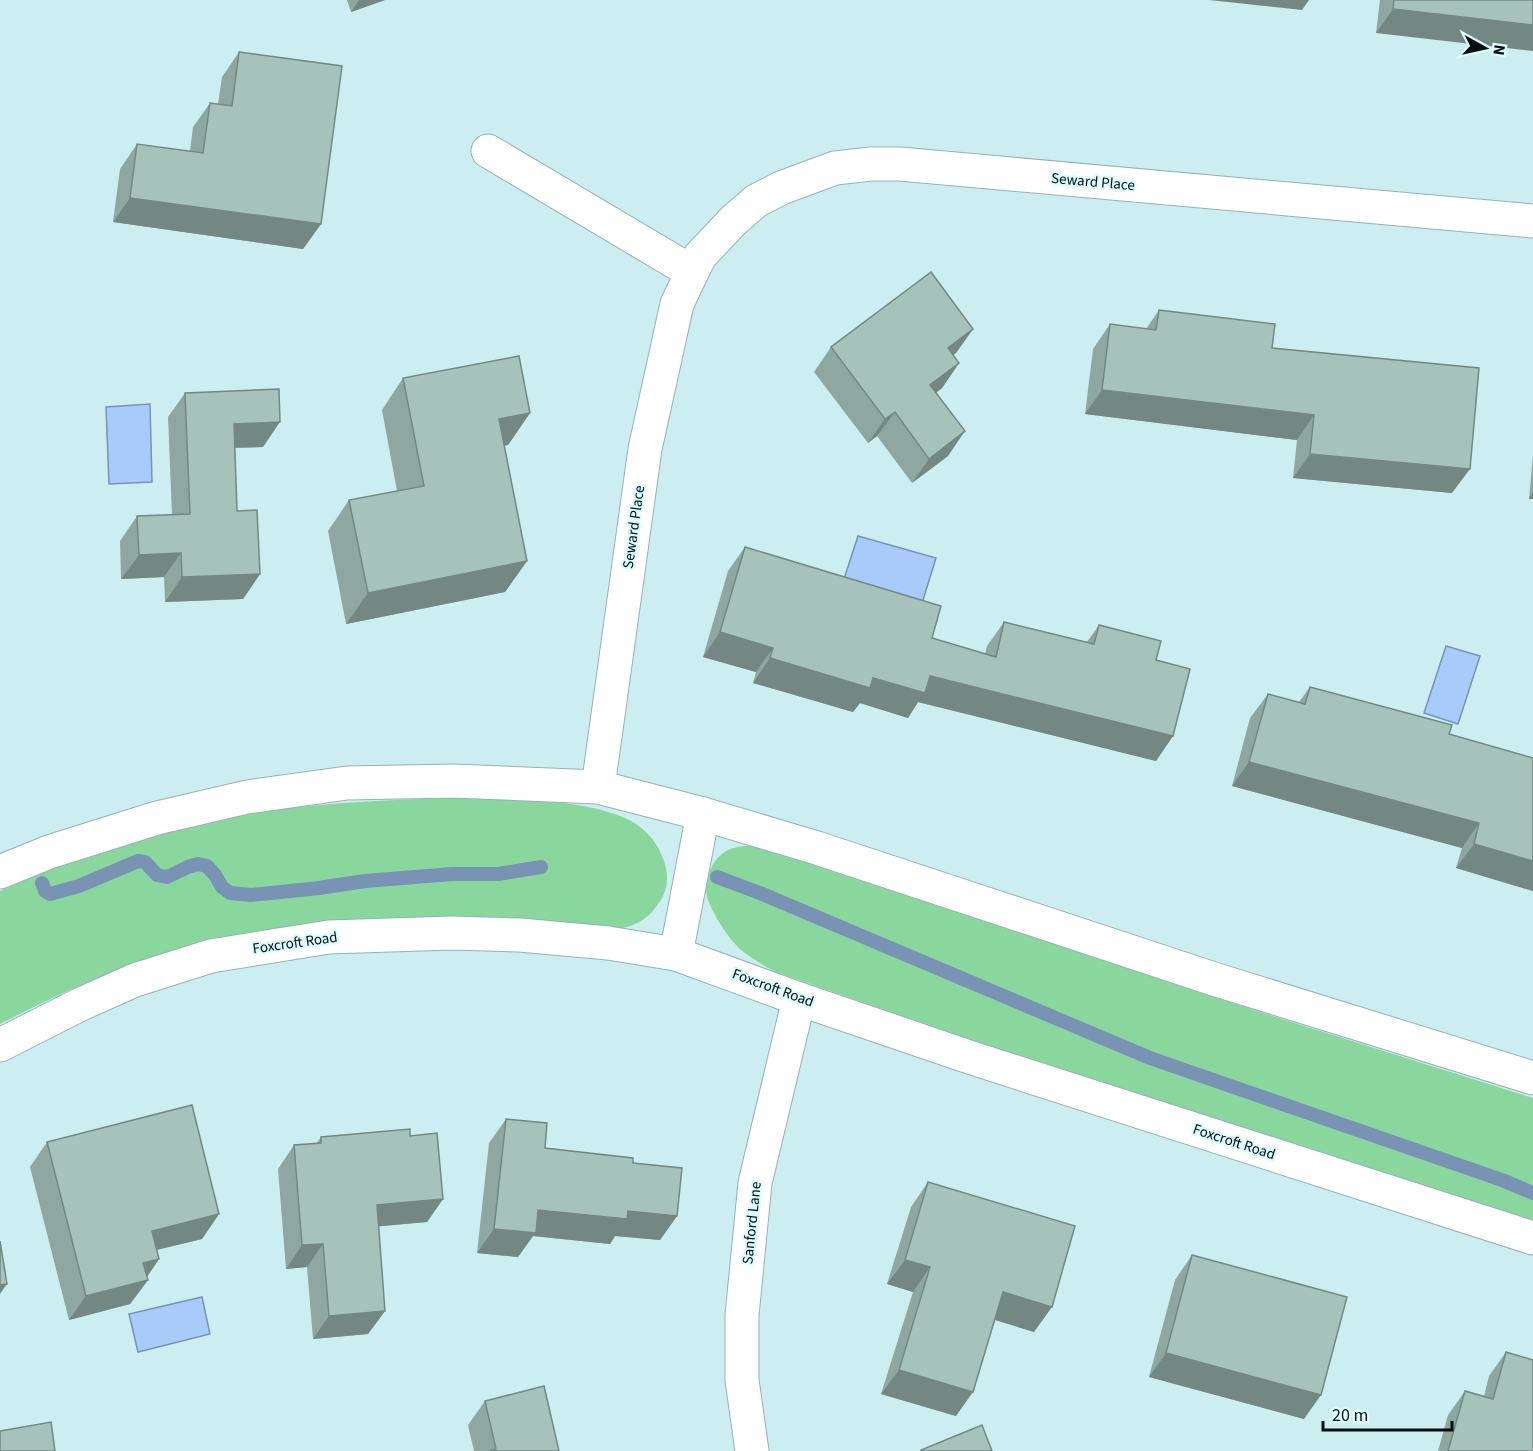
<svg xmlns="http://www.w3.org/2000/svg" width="1533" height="1451" viewBox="0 0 1533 1451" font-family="'Source Sans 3',sans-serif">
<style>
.green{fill:#8ad79e}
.water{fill:#a9cbfa;stroke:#7893b4;stroke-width:1.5}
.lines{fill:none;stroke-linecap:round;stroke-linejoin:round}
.stream{stroke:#7893b4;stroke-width:14}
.minor-casing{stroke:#94b3b6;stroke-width:35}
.minor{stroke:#fff;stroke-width:33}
.wall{fill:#8ea8a1}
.shaded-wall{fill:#748883}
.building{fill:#a5c3bb;stroke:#748883;stroke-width:1.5}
.labels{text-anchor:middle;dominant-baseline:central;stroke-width:4.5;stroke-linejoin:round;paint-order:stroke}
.street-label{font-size:15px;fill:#050f11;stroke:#dafbff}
</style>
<rect width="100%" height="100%" fill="#cdeef1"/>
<!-- green -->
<g class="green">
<path d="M 449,798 C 503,799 576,797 625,818 C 642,825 656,840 662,856 C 668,869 669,883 663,896 C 652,916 639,926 617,929 L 314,923 C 259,930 204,940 152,958 C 99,975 49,999 0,1024 L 0,891 C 59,865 119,843 181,827 C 268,805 360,801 449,798 Z"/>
<path d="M 744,846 L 762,846 L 1260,1012 L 1533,1098 L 1533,1223 L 1106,1088 L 776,972 C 764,966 752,959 741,950 C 728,938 714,916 708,900 C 702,883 711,860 726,851 C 731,848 738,847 744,846 Z"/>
</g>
<!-- water -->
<g class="water">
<polygon points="150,404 152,482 109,484 106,407"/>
<polygon points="858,536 936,558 922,603 844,579"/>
<polygon points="1446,646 1480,656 1458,724 1424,713"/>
<polygon points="202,1297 210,1334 138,1352 129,1314"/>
</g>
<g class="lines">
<!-- stream -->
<g class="stream">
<polyline points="717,877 760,893 1150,1058 1502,1180 1533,1193"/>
<polyline points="42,883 45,891 50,894 79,886 138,861 145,862 157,875 167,877 188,867 198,864 207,866 215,875 222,887 230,893 251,895 319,888 365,881 452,874 498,874 541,867"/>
</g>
<!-- minor casing -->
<g class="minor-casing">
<g id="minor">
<polyline points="488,151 692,272"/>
<polyline points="598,787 645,449 677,304 692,272 700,256 733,221 756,201 781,188 835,168 871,164 900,164 1533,221"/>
<polyline points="0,872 49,852 157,818 247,797 347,783 453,781 598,787 703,814 817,848 1217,980 1533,1078"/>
<polyline points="676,954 703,814"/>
<polyline points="0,1045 81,1004 135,980 211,956 329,937 452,933 520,935 608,943 676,954 799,999 969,1057 1533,1238"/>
<polyline points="752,1451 742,1380 742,1315 755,1183 799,999"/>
</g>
</g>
<!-- minor -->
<use href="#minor" class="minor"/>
</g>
<!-- wall -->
<g class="wall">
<polygon points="347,0 385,0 351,12"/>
<polygon points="1380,0 1533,0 1376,33"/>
<polygon points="239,52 321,224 303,249 113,222 120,169 137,144 190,151 193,127 210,103 218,104 222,77"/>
<polygon points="1159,310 1272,348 1452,493 1293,478 1297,440 1085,414 1093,349 1110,324 1146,329"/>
<polygon points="973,329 956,353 953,355 959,363 942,388 936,393 948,456 912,483 877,436 868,443 814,372 831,347"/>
<polygon points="403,378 530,413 508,445 504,445 527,561 505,592 346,624 328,531 349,500 397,491 382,410"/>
<polygon points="185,393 263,447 235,448 237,511 260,574 243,599 165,602 164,577 121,579 120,541 137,516 172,515 168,417"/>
<polygon points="1533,455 1533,499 1529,499"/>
<polygon points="745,547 932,638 985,654 987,646 1004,622 1087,642 1099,625 1156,660 1173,736 1156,761 918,702 908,718 860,703 853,712 753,683 756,672 703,657 728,571"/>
<polygon points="1310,687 1449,734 1533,758 1533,891 1456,868 1462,848 1232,786 1250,718 1268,694 1299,702"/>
<polygon points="506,1119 545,1148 633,1163 677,1216 660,1240 615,1236 610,1244 533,1236 518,1257 477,1253 489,1143"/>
<polygon points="410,1136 443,1199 427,1222 379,1226 385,1311 368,1334 313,1339 307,1267 286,1269 278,1169 294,1145 316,1144 321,1137"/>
<polygon points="47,1142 219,1214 202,1239 157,1250 159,1259 147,1277 148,1280 130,1304 69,1320 30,1167"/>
<polygon points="928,1182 1034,1332 995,1320 956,1416 881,1394 913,1292 887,1284 911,1207"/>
<polygon points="1192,1255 1304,1419 1149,1377 1175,1280"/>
<polygon points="1506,1352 1533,1451 1438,1451 1448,1415 1465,1391 1484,1396 1489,1376"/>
<polygon points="485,1401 559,1451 474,1451 468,1425"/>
</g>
<!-- shaded-wall -->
<g class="shaded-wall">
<polygon points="359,0 385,0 351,12"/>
<polygon points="1209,0 1309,0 1302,10"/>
<polygon points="1393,9 1533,25 1533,51 1376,33"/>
<polygon points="130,198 321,224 303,249 113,222"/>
<polygon points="973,329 956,353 931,372 948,348"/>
<polygon points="959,363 942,388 913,409 930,385"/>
<polygon points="1102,390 1314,415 1297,440 1085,414"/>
<polygon points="895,412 877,436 868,443 885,419"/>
<polygon points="530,413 508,445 477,451 499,419"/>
<polygon points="280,422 263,447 217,448 234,424"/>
<polygon points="965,431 948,456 912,483 929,459"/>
<polygon points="1310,454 1470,469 1452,493 1293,478"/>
<polygon points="1533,492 1533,499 1529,499"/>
<polygon points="181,553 164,577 121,579 139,555"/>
<polygon points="527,561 505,592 346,624 368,593"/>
<polygon points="260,574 243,599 165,602 182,577"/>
<polygon points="720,632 773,648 756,672 703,657"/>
<polygon points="770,658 873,678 930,676 1173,736 1156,761 918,702 908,718 860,703 853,712 753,683"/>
<polygon points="1249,762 1479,823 1462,848 1232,786"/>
<polygon points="1474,844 1533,861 1533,891 1456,868"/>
<polygon points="443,1199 427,1222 361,1228 377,1205"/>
<polygon points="538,1210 628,1211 677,1216 660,1240 615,1236 610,1244 533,1236 518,1257 477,1253 494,1229"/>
<polygon points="219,1214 202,1239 135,1255 152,1231"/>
<polygon points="323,1244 307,1267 286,1269 302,1245"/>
<polygon points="159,1259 144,1281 148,1280 130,1304 69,1320 86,1296 143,1263"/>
<polygon points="905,1260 930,1267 913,1292 887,1284"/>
<polygon points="7,1284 0,1294 0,1285"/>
<polygon points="1003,1292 1052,1307 1034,1332 986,1317"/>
<polygon points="385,1311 368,1334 313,1339 329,1316"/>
<polygon points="1166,1353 1321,1395 1304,1419 1149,1377"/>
<polygon points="899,1370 973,1392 956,1416 881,1394"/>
</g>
<!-- building -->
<g class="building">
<polygon points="1394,0 1533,0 1533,25 1393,9"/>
<polygon points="239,52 342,66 321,224 130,198 137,144 203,153 210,103 232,106"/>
<polygon points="931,272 973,329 948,348 959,363 930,385 965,431 929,459 895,412 885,419 831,347"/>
<polygon points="1159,310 1275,324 1272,348 1479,368 1470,469 1310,454 1314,415 1102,390 1110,324 1156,330"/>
<polygon points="519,356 530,413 499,419 527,561 368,593 349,500 424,486 403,378"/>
<polygon points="279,389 280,422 234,424 237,511 257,510 260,574 182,577 181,553 139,555 137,516 190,514 185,393"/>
<polygon points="745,547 941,606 932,638 996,657 1004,622 1094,644 1099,625 1161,641 1156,660 1190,669 1173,736 930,676 925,693 873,678 870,688 770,658 773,648 720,632"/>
<polygon points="1310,687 1452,725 1449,734 1533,758 1533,861 1474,844 1479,823 1249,762 1268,694 1305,704"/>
<polygon points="192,1105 219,1214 152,1231 159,1259 143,1263 148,1280 86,1296 47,1142"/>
<polygon points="506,1119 547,1123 545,1148 633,1158 633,1163 682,1168 677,1216 628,1211 627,1219 538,1210 536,1233 494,1229"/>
<polygon points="410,1129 410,1136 437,1133 443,1199 377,1205 385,1311 329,1316 323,1244 302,1245 294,1145 321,1143 321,1137"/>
<polygon points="928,1182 1075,1226 1052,1307 1003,1292 973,1392 899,1370 930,1267 905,1260"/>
<polygon points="0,1241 7,1284 0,1285"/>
<polygon points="1192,1255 1347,1297 1321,1395 1166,1353"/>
<polygon points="1506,1352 1533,1360 1533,1451 1448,1451 1465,1391 1493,1399"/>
<polygon points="544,1386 559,1451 490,1451 496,1449 485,1401"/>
<polygon points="51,1422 55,1451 0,1451 0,1431"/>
<polygon points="982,1425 992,1451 922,1451 921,1450"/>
</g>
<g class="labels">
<!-- street labels -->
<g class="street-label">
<text transform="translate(1093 182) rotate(5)">Seward Place</text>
<text transform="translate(634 527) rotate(-82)">Seward Place</text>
<text transform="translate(295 943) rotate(-8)">Foxcroft Road</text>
<text transform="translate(773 988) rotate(20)">Foxcroft Road</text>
<text transform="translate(1234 1142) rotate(18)">Foxcroft Road</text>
<text transform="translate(752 1223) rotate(-84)">Sanford Lane</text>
</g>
</g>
<!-- north arrow -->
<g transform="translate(1485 48) rotate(98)" stroke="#dafbff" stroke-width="4.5" paint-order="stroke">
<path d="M0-4.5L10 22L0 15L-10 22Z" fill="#050f11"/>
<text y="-9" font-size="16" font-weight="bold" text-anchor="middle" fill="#050f11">N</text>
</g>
<!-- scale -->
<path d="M1323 1421v9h129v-9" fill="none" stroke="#050f11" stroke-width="3"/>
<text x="1332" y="1421" font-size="18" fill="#050f11" stroke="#dafbff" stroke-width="4.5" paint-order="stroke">20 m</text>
</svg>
